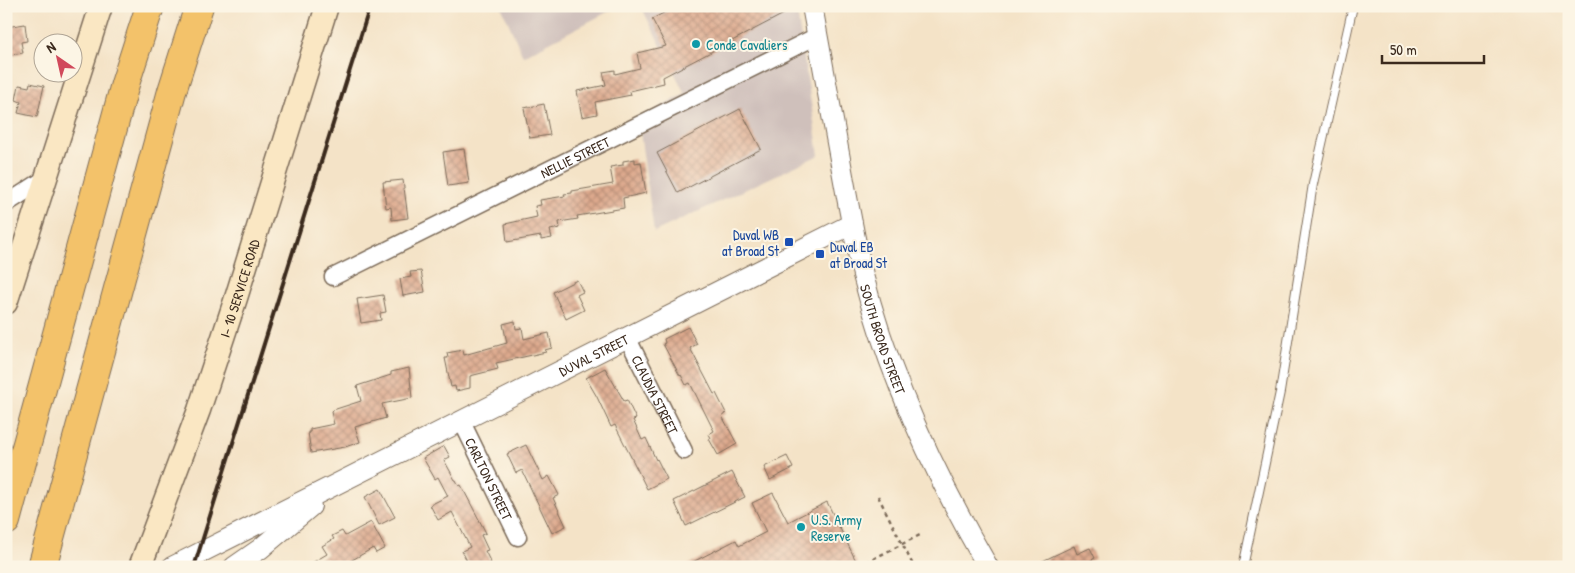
<svg xmlns="http://www.w3.org/2000/svg" width="1575" height="573" viewBox="0 0 1575 573" font-family="'Patrick Hand',sans-serif">
<style>
.industrial{fill:#cfc0bb}
.building{fill:url(#building-cross-hatch)}
.lines{fill:none;stroke-linecap:round;stroke-linejoin:round}
.service-casing{stroke:#7c6b59;stroke-width:10}
.minor-casing{stroke:#7c6b59;stroke-width:19}
.tertiary-casing{stroke:#7c6b59;stroke-width:22}
.secondary-casing{stroke:#7c6b59;stroke-width:25}
.motorway-casing{stroke:#7c6b59;stroke-width:30}
.path{stroke:#7c6b59;stroke-width:2.5;stroke-dasharray:4 4;stroke-linecap:butt}
.service{stroke:#fff;stroke-width:8}
.minor{stroke:#fff;stroke-width:16}
.tertiary{stroke:#fff;stroke-width:20}
.secondary{stroke:#fae7c3;stroke-width:22}
.motorway{stroke:#f3c26a;stroke-width:28}
.rail{stroke:#3b2a1e;stroke-width:4}
.culture-dot{fill:#0f9aa8;stroke:#fcf5e5;stroke-width:2}
.transit-dot{fill:#1a4fb4;stroke:#fcf5e5;stroke-width:2}
.labels{text-anchor:middle;dominant-baseline:central;stroke-width:4;stroke-linejoin:round;paint-order:stroke}
.culture-label{font-size:14px;fill:#0d838f;stroke:#fcf5e5;text-anchor:start}
.street-label{font-size:14px;fill:#3b2a1e;stroke:#fcf5e5}
.transit-label{font-size:14px;fill:#164399;stroke:#fcf5e5;text-anchor:end}
</style>
<defs>
<pattern id="building-cross-hatch" width="8" height="8" patternUnits="userSpaceOnUse" patternTransform="scale(1.25)"><rect width="8" height="8" fill="#dda98d"/><path d="M0 0l8 8M0 8l8-8" fill="none" stroke="#b48a73"/></pattern>
</defs>
<rect width="100%" height="100%" fill="#fcf5e5"/>
<filter id="ink" filterUnits="userSpaceOnUse"><feTurbulence type="fractalNoise" baseFrequency=".02" numOctaves="2"/><feDisplacementMap in="SourceGraphic" scale="10" xChannelSelector="R" yChannelSelector="G"/><feConvolveMatrix kernelMatrix="1 2 1 2 8 2 1 2 1" color-interpolation-filters="sRGB"/></filter>
<filter id="wash" filterUnits="userSpaceOnUse"><feTurbulence type="fractalNoise" baseFrequency=".0096" numOctaves="4" result="noise"/><feDisplacementMap in="SourceGraphic" scale="20" xChannelSelector="R" yChannelSelector="G"/><feGaussianBlur stdDeviation="1.12" result="paint"/><feColorMatrix in="noise" values="0 0 0 0 0 0 0 0 0 0 0 0 0 0 0 0 0 1.4 0 .05"/><feComposite in="paint" operator="in"/></filter>
<g filter="url(#wash)">
<rect width="100%" height="100%" fill="#f4e3c7"/>
<!-- industrial -->
<g class="industrial">
<polygon points="501,6 619,6 523,56"/>
<polygon points="641,6 796,6 819,155 654,232 638,118 685,94"/>
</g>
<g id="blocks">
<!-- building -->
<g class="building">
<polygon points="677,6 799,6 663,77 664,83 630,91 631,95 595,102 597,114 582,117 577,91 606,85 603,72 615,70 615,74 640,68 637,53 666,46 652,19"/>
<polygon points="25,24 27,41 21,42 23,53 11,55 9,45 8,45 6,27"/>
<polygon points="30,83 44,86 37,117 18,113 21,102 16,100 19,85 29,87"/>
<polygon points="544,104 550,135 530,138 524,108"/>
<polygon points="740,109 761,149 678,193 657,153"/>
<polygon points="464,149 469,183 448,186 443,152"/>
<polygon points="635,159 635,163 641,162 646,193 623,198 624,208 577,216 578,219 559,222 560,228 550,230 552,238 541,240 541,236 507,242 505,224 537,217 535,206 541,205 540,200 565,196 564,194 572,193 572,191 613,184 610,167 623,165 623,161"/>
<polygon points="403,180 408,218 392,220 391,207 386,208 383,182"/>
<polygon points="421,271 425,292 403,296 400,279 411,277 410,272"/>
<polygon points="577,280 583,292 577,295 584,310 566,319 553,292"/>
<polygon points="383,295 386,312 380,313 381,320 361,323 357,299"/>
<polygon points="515,321 516,329 522,328 524,339 549,333 552,348 545,350 546,352 496,363 498,369 470,376 470,388 456,391 455,386 451,387 445,358 448,358 447,353 463,350 464,355 507,343 503,324"/>
<polygon points="688,327 697,344 690,348 714,394 716,393 726,413 722,416 737,444 718,455 709,439 711,438 709,434 714,431 690,383 686,385 681,375 680,376 663,344 665,343 664,339"/>
<polygon points="409,368 412,398 382,404 386,418 355,427 360,442 345,447 311,453 308,432 310,432 310,429 334,424 331,412 333,410 361,401 357,386 391,375 391,372"/>
<polygon points="605,368 624,401 627,400 636,419 633,420 642,440 646,438 656,460 657,459 667,479 647,489 615,425 611,427 597,397 586,378"/>
<polygon points="526,445 543,480 549,476 559,495 553,498 566,526 552,533 522,470 516,473 507,454"/>
<polygon points="444,446 450,457 444,460 455,480 456,480 459,486 461,485 486,533 481,535 488,550 485,551 491,563 484,567 470,567 462,551 470,547 452,512 438,520 430,505 448,496 438,477 435,479 423,458"/>
<polygon points="787,456 793,468 770,480 764,467"/>
<polygon points="732,472 745,497 686,526 674,501"/>
<polygon points="380,489 395,517 379,525 365,497"/>
<polygon points="773,493 788,522 827,502 859,567 683,567 736,540 739,546 766,532 752,503"/>
<polygon points="371,522 385,548 376,553 373,548 340,567 305,567 327,554 322,546 334,539 332,536 342,531 345,536"/>
<polygon points="1074,546 1077,554 1090,548 1095,558 1078,567 1030,567"/>
</g>
</g>
</g>
<g filter="url(#ink)">
<use href="#blocks" fill-opacity="0" stroke="#7c6b59" stroke-width="1"/>
<g class="lines">
<!-- service casing -->
<g class="service-casing">
<polyline id="service" points="1243,567 1280,392 1313,184 1353,6"/>
</g>
<!-- minor casing -->
<g class="minor-casing">
<g id="minor">
<polyline points="6,204 46,178"/>
<path id="s1" d="M 333,277 L 817,36"/>
<path id="s2" d="M 627,337 L 684,451"/>
<path id="s3" d="M 461,420 L 518,537"/>
</g>
</g>
<!-- tertiary casing -->
<g class="tertiary-casing">
<g id="tertiary">
<path id="s4" d="M 812,6 C 821,57 831,108 840,159 C 847,198 854,237 863,275 C 889,378 935,475 988,567"/>
<path id="s5" d="M 172,567 L 852,224"/>
<polyline points="234,567 260,549 311,506"/>
</g>
</g>
<!-- secondary casing -->
<g class="secondary-casing">
<g id="secondary">
<polyline points="6,303 101,6"/>
<path id="s6" d="M 140,567 L 199,410 L 236,298 L 327,6"/>
</g>
</g>
<!-- motorway casing -->
<g class="motorway-casing">
<g id="motorway">
<polyline points="6,521 125,84 150,6"/>
<polyline points="42,567 172,91 199,6"/>
</g>
</g>
<!-- path -->
<g class="path">
<polyline points="878,496 914,567"/>
<polyline points="859,566 920,535"/>
</g>
<!-- service -->
<use href="#service" class="service"/>
<!-- minor -->
<use href="#minor" class="minor"/>
<!-- tertiary -->
<use href="#tertiary" class="tertiary"/>
<!-- secondary -->
<use href="#secondary" class="secondary"/>
<!-- motorway -->
<use href="#motorway" class="motorway"/>
<!-- rail -->
<polyline class="rail" points="194,567 370,6"/>
</g>
</g>
<!-- markers -->
<g class="culture-dot">
<circle cx="696" cy="44" r="5"/>
<circle cx="801" cy="527" r="5"/>
</g>
<g class="transit-dot">
<rect x="784" y="237" width="10" height="10" rx="2.5"/>
<rect x="815" y="249" width="10" height="10" rx="2.5"/>
</g>
<g class="labels">
<!-- culture labels -->
<g class="culture-label">
<text x="706" y="44">Conde Cavaliers</text>
<text x="811" y="519">U.S. Army<tspan x="811" dy="16">Reserve</tspan></text>
</g>
<!-- street labels -->
<g class="street-label">
<text stroke="none"><textPath href="#s1" startOffset="270">NELLIE STREET</textPath></text>
<text stroke="none"><textPath href="#s6" startOffset="296">I- 10 SERVICE ROAD</textPath></text>
<text stroke="none"><textPath href="#s4" startOffset="341">SOUTH BROAD STREET</textPath></text>
<text stroke="none"><textPath href="#s5" startOffset="472">DUVAL STREET</textPath></text>
<text stroke="none"><textPath href="#s2" startOffset="64">CLAUDIA STREET</textPath></text>
<text stroke="none"><textPath href="#s3" startOffset="65">CARLTON STREET</textPath></text>
</g>
<!-- transit labels -->
<g class="transit-label">
<text x="779" y="234">Duval WB<tspan x="779" dy="16">at Broad St</tspan></text>
<text x="830" y="246" text-anchor="start">Duval EB<tspan x="830" dy="16">at Broad St</tspan></text>
</g>
</g>
<!-- margin -->
<rect width="1575" height="573" fill="none" stroke="#fcf5e5" stroke-width="25"/>
<!-- north arrow -->
<g transform="translate(58 58) rotate(326)"><circle r="24" fill="#fcf5e5" stroke="#afa495"/>
<path d="M0-4L9 19L0 12L-9 19Z" fill="#d1495b"/>
<text y="-8" font-size="14" font-weight="bold" text-anchor="middle" fill="#3b2a1e">N</text>
</g>
<!-- scale -->
<path d="M1382 55v8h102v-8" fill="none" stroke="#3b2a1e" stroke-width="2.5"/>
<text x="1390" y="55" font-size="15" fill="#3b2a1e" stroke="#fcf5e5" stroke-width="4" paint-order="stroke">50 m</text>
</svg>
